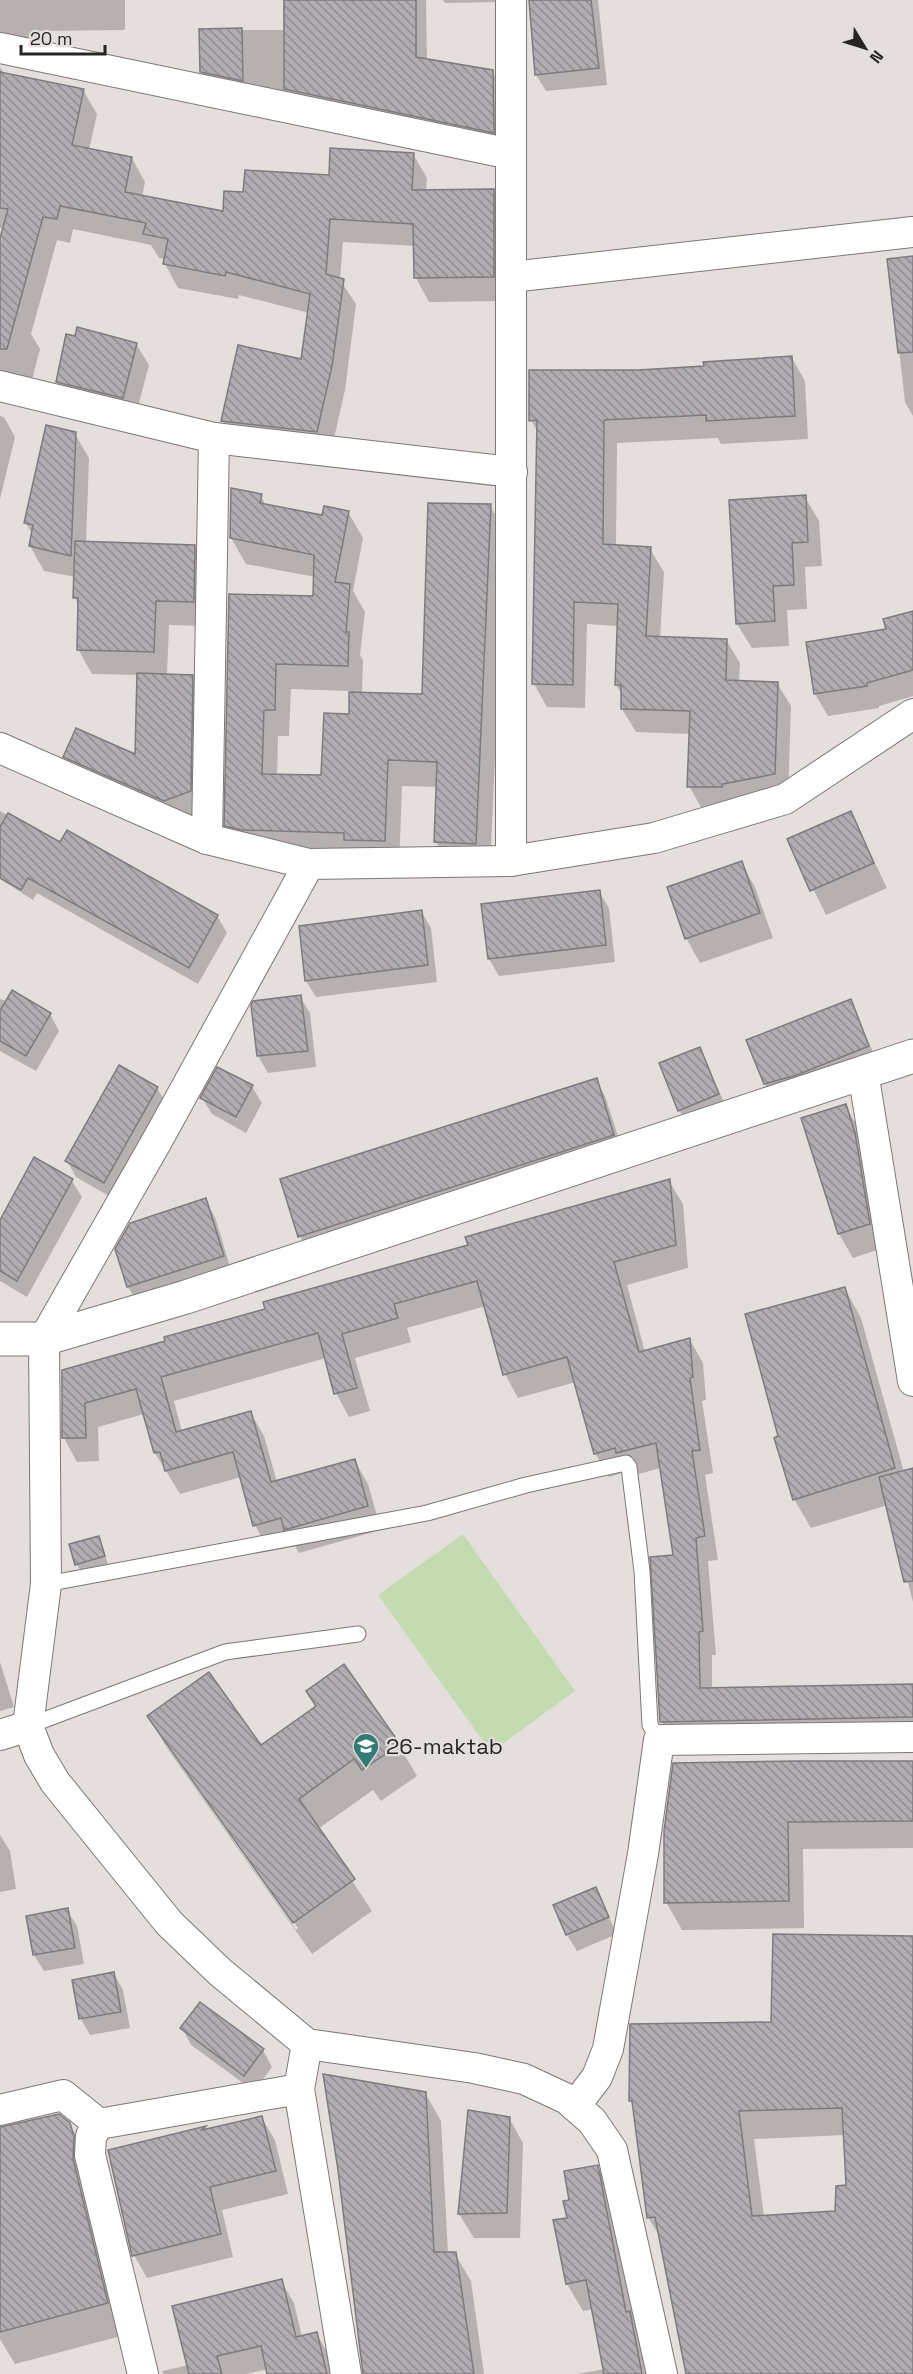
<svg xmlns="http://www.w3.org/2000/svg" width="913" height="2374" viewBox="0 0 913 2374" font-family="'Space Grotesk',sans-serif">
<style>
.pitch{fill:#c4dab0}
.shadow{fill:#0003;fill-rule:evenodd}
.building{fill:url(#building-back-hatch);stroke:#7e7b7f;stroke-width:1.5;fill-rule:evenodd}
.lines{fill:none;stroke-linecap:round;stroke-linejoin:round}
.service-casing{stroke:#7d7775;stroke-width:17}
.minor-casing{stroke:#7d7775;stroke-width:32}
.tertiary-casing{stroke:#7d7775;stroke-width:35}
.service{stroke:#fff;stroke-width:15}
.minor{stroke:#fff;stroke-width:30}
.tertiary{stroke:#fff;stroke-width:33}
.labels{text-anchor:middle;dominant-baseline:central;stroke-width:4.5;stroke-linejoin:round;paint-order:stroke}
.poi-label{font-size:22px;fill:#272424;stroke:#e4dedc;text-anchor:start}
</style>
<defs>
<pattern id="building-back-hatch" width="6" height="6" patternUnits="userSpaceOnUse" patternTransform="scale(1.5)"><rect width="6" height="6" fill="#b0adb1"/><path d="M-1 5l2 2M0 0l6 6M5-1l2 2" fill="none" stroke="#8f8d90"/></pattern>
</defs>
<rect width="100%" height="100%" fill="#e4dedc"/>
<!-- pitch -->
<polygon class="pitch" points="463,1534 575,1691 491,1752 378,1595"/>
<!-- shadow -->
<g class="shadow">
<polygon points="0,0 125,0 125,30 40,31 40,44 0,44"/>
<polygon points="283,0 426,0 427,60 492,71 504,92 505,153 213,92 201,71 201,30 283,30"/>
<polygon points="443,0 500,0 500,2 445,3"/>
<polygon points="530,0 598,0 607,85 546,91 536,75"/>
<polygon points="0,67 4,74 83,90 97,114 89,150 132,158 145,182 142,197 224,213 245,194 330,176 413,154 427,178 426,191 493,190 507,214 507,301 429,302 416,278 415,246 343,242 340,280 356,304 345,390 330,456 236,445 223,421 239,347 303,361 309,313 239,295 238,299 178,288 165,264 166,259 159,258 151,245 73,229 70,243 57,240 31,334 40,349 30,388 0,381 0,244 4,229 0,228"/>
<polygon points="913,258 913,416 905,402 889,261"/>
<polygon points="136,344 149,365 135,418 69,402 57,382"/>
<polygon points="792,358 805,381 808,439 721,444 718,438 617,443 616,546 650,549 664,572 660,638 726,640 740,663 739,682 777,683 791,706 788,798 702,809 689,786 691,734 636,732 622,709 622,695 616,685 618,626 587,624 585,708 547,707 534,684 538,433 531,420 638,372"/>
<polygon points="0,416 4,417 15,437 0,499"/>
<polygon points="75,434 89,458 86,543 194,546 208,571 207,626 169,625 167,675 192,676 206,701 204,815 179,825 79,781 65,757 136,756 139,675 92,674 78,649 79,606 75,598 75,577 44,571 30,546 33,535 25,522"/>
<path d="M 261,496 L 266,506 L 323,516 L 348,512 L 363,538 L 353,591 L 365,612 L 360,655 L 363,660 L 362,694 L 423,696 L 490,506 L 505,532 L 490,869 L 451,868 L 436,842 L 438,787 L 402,786 L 399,867 L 241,851 L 226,825 L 230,595 L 314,597 L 315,577 L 246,564 L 231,538 ZM 291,689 L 351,691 L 350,716 L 323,777 L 277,776 L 278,736 L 289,736 Z"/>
<polygon points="805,497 819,521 822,566 805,567 807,609 787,610 789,646 752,648 737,624"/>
<polygon points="913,612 913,696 879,706 879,708 828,716 815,694 808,643 888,630"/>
<polygon points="0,811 61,844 217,916 227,933 198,984 37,893 33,900 0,879"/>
<polygon points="851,813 887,888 826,915 789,840"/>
<polygon points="741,863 755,887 773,938 700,963 686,938"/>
<polygon points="599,892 609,908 615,962 499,976 489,959 483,905"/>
<polygon points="421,911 431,928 437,982 316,997 306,981"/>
<polygon points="300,997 310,1013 316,1067 268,1073 258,1056 253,1006"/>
<polygon points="0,999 50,1014 59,1031 36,1071 0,1051"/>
<polygon points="850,1001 878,1063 775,1100 765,1084"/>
<polygon points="700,1049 728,1111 689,1127 679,1110"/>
<polygon points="596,1080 605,1096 623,1152 309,1253 300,1236"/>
<polygon points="252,1087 262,1103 246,1133 212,1114 202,1098"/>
<polygon points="157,1088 167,1105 114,1199 76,1177 67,1161"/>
<polygon points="845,1106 860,1130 883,1248 853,1258 839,1234"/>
<polygon points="35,1159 72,1181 82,1197 27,1297 0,1281 0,1222"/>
<polygon points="669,1181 683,1204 688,1268 627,1285 645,1352 690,1340 703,1363 706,1400 702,1401 713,1473 705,1475 718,1560 708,1561 716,1655 712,1655 712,1690 913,1686 913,1739 675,1745 661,1721 675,1557 661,1468 631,1476 628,1471 609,1477 595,1453 576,1382 518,1398 505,1374 486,1306 407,1328 411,1342 355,1358 370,1411 349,1417 336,1393 326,1358 174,1401 182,1432 250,1412 264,1436 277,1482 354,1460 368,1484 381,1530 299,1553 293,1542 268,1549 255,1525 241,1477 180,1494 155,1453 144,1414 98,1427 99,1461 77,1462 64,1438 63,1371 167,1342"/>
<polygon points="205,1200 215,1217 232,1273 138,1303 128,1287 117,1250"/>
<polygon points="845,1289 861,1318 904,1472 913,1470 913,1602 888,1505 811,1528 794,1499 780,1438"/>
<polygon points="99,1538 108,1564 81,1572 77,1564"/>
<polygon points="0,1662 14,1707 0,1711"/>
<path d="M 149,1716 L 260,1747 L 398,1744 L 417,1776 L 381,1801 L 373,1790 L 318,1829 L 372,1911 L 312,1954 L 167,1748 ZM 166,1745 L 170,1745 L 298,1928 L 296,1930 Z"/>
<polygon points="913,1762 913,1848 803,1849 804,1928 682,1930 666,1902 665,1831"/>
<polygon points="0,1835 10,1851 16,1889 0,1892"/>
<polygon points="595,1889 617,1934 577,1951 567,1935"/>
<polygon points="67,1910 77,1926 84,1964 44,1971 34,1955 28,1917"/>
<path d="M 913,1938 L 913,2374 L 687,2374 L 661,2239 L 648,2217 L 634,2108 L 630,2100 L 773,2023 ZM 845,2135 L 848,2187 L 837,2212 L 764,2217 L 754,2139 Z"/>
<polygon points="114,1974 123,1990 130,2028 90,2035 81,2019 74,1981"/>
<polygon points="182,2028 263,2050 272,2067 254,2091 191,2045"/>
<polygon points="425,2093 441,2121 448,2253 455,2254 471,2281 484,2374 365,2374"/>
<polygon points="261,2117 275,2140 288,2194 222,2210 233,2257 147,2278 134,2255 109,2151 205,2127 207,2131"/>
<polygon points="509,2118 523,2143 520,2238 474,2238 459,2214"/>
<polygon points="69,2124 88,2156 125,2335 15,2364 0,2339 0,2129"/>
<polygon points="597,2166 613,2194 653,2374 577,2374 605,2369 593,2309 583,2311 567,2284 571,2201"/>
<polygon points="281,2281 294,2303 302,2337 316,2333 329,2355 333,2374 269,2374 268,2369 246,2374 163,2374 163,2371 188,2365"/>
</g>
<!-- building -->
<g class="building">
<polygon points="284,0 416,0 416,57 493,70 494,133 284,89"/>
<polygon points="529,0 591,0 599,68 535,75"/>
<polygon points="242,28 243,81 200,72 199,29"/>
<polygon points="0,72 84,89 72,145 132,157 125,192 223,211 224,191 243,192 245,170 329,175 330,148 414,153 412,190 494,189 494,277 414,278 413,224 330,219 326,274 344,279 332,366 317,432 221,421 238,345 301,359 310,294 226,272 225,276 163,264 168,239 143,234 146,223 60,206 57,219 43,217 7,349 0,349 0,238 8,209 0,208"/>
<polygon points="913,256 913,352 898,353 887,259"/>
<polygon points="77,327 137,343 123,398 56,382 66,334 75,336"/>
<polygon points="792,356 795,416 706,421 706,415 604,420 603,544 651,547 646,636 727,639 726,680 778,682 775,774 723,784 722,787 687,787 690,711 621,709 621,685 615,685 618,604 574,602 573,685 532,684 537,420 529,421 529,370 638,370 704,366 703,362"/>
<polygon points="46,425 76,432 71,556 29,546 33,525 24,523"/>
<polygon points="231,488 262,494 260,503 322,515 324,506 349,511 335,582 350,584 346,632 349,632 348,666 276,664 275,710 264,710 262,774 321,775 324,713 349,714 349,692 422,694 428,503 491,504 476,844 434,842 437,762 388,760 385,841 344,840 344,833 242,830 224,826 229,594 313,596 314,555 230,538"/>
<polygon points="806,495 808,542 792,543 794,585 773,586 775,621 736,624 729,500"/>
<polygon points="75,541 195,545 194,602 156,601 154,652 77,650 78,598 73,598"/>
<polygon points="913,611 913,670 867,683 867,686 814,694 806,642 886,629 883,619"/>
<polygon points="137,673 193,675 191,791 164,801 63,757 76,728 135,754"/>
<polygon points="851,811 874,863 810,891 787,839"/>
<polygon points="8,813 60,842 67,830 218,915 189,968 28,878 21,890 0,878 0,827"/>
<polygon points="742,861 760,913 685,939 667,887"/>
<polygon points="600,890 606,945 488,959 481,904"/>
<polygon points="422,910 428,965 305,981 299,926"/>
<polygon points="12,990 51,1013 26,1056 0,1041 0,1011"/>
<polygon points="301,995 308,1051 257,1056 251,1005 253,1001"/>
<polygon points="851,999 869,1046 797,1075 764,1084 746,1040"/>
<polygon points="700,1047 719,1094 678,1111 659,1063"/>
<polygon points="119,1065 158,1087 104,1183 65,1161"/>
<polygon points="217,1067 253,1085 236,1117 200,1098"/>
<polygon points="597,1078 614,1135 298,1237 280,1179"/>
<polygon points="846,1104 855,1133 870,1224 838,1234 801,1118"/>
<polygon points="34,1157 73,1179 17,1281 0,1271 0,1220"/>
<polygon points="670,1179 676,1245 614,1262 639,1352 690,1338 693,1377 690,1378 700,1450 692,1451 705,1536 696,1538 703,1631 699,1632 700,1688 913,1684 913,1717 660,1722 650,1557 673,1555 656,1443 616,1453 615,1448 594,1454 567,1357 503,1375 477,1281 394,1304 398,1318 342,1334 357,1388 334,1394 318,1333 161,1377 176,1432 251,1411 271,1482 355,1459 368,1506 284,1530 281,1518 253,1526 233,1452 165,1471 160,1452 154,1453 136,1389 85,1403 86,1438 62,1438 62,1370 165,1341 164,1337 265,1309 263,1302 468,1245 465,1237"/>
<polygon points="206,1198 224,1256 127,1287 115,1249 130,1223"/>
<polygon points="845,1287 895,1468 793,1500 774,1438 778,1436 745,1314"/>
<polygon points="913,1468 913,1581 904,1582 879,1477"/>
<polygon points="99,1536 105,1556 75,1565 69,1544"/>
<polygon points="344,1664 400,1744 362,1770 354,1759 299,1799 355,1879 293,1923 147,1716 209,1672 261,1745 316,1706 306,1691"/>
<polygon points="796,1761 913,1761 913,1821 788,1822 789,1901 664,1903 664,1831 673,1763"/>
<polygon points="596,1887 609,1917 566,1935 553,1905"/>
<polygon points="68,1908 75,1948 33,1955 26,1916"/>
<path d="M 773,1934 L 913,1936 L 913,2374 L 686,2374 L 655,2217 L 647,2218 L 632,2101 L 629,2101 L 630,2024 L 771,2022 ZM 842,2108 L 846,2185 L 836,2186 L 835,2211 L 752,2216 L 739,2111 Z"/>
<polygon points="114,1972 121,2012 79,2019 72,1980"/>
<polygon points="200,2002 264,2049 244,2076 180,2028"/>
<polygon points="323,2074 426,2092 434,2252 456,2252 474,2374 363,2374 338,2170"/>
<polygon points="468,2110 510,2117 507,2213 458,2214"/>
<polygon points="59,2114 70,2123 74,2136 73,2159 108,2303 0,2332 0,2127"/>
<polygon points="262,2116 276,2171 210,2187 221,2234 132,2256 108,2150 206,2126 202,2130"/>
<polygon points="598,2165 626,2312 630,2311 642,2374 604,2374 586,2280 566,2284 553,2220 567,2218 563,2201 569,2200 564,2171"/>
<polygon points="282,2279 296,2337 317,2332 327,2374 267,2374 261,2346 217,2356 222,2374 189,2374 172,2306"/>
</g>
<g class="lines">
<!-- service casing -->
<g class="service-casing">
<g id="service">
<polyline points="46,1584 427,1513 526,1485 626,1463 629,1467 642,1571 650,1725 659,1740"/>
<polyline points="28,1726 225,1652 358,1634"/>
</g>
</g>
<!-- minor casing -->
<g class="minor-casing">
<g id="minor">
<polyline points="0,48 511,154"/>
<polyline points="511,277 913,232"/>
<polyline points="0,386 214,438 512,472"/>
<polyline points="0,748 207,839 309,864"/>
<polyline points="207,839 214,438"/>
<polyline points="511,861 511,0"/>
<polyline points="863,1072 913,1381"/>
<polyline points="0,1735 28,1726"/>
<polyline points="307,2044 299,2089 346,2374"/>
<polyline points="575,2106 597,2077 608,2049 643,1854 659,1740 913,1737"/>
<polyline points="0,2110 63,2095 99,2124"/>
<polyline points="143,2374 90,2155 91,2136 99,2124 299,2089"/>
<polyline points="662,2374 612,2150 592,2121 567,2099 524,2079 474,2068 307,2044 220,1972 169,1923 55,1782 39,1755 28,1726 46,1584 44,1339 158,1139 309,864 511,861 654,838 785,799 913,714"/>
</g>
</g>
<!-- tertiary casing -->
<g class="tertiary-casing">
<polyline id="tertiary" points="0,1339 44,1339 186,1297 913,1056"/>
</g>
<!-- service -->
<use href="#service" class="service"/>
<!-- minor -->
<use href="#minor" class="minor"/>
<!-- tertiary -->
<use href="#tertiary" class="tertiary"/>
</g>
<!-- icons -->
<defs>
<g id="school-pin" transform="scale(1.35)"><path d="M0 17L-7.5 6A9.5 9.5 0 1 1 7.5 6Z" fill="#337b76" stroke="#e4dedc"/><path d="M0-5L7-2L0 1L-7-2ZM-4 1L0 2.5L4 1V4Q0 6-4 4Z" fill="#fff"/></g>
</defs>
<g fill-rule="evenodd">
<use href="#school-pin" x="366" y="1746"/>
</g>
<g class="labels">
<!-- poi labels -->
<g class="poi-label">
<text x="386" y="1746">26-maktab</text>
</g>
</g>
<!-- north arrow -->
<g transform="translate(865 48) rotate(128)" stroke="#e4dedc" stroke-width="4.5" paint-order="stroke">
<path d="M0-4.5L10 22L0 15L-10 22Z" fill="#272424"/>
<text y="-9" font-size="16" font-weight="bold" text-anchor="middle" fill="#272424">N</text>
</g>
<!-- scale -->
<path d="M21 45v9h84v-9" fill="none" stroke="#272424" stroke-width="3"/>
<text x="30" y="45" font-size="18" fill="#272424" stroke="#e4dedc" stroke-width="4.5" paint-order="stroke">20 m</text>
</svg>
